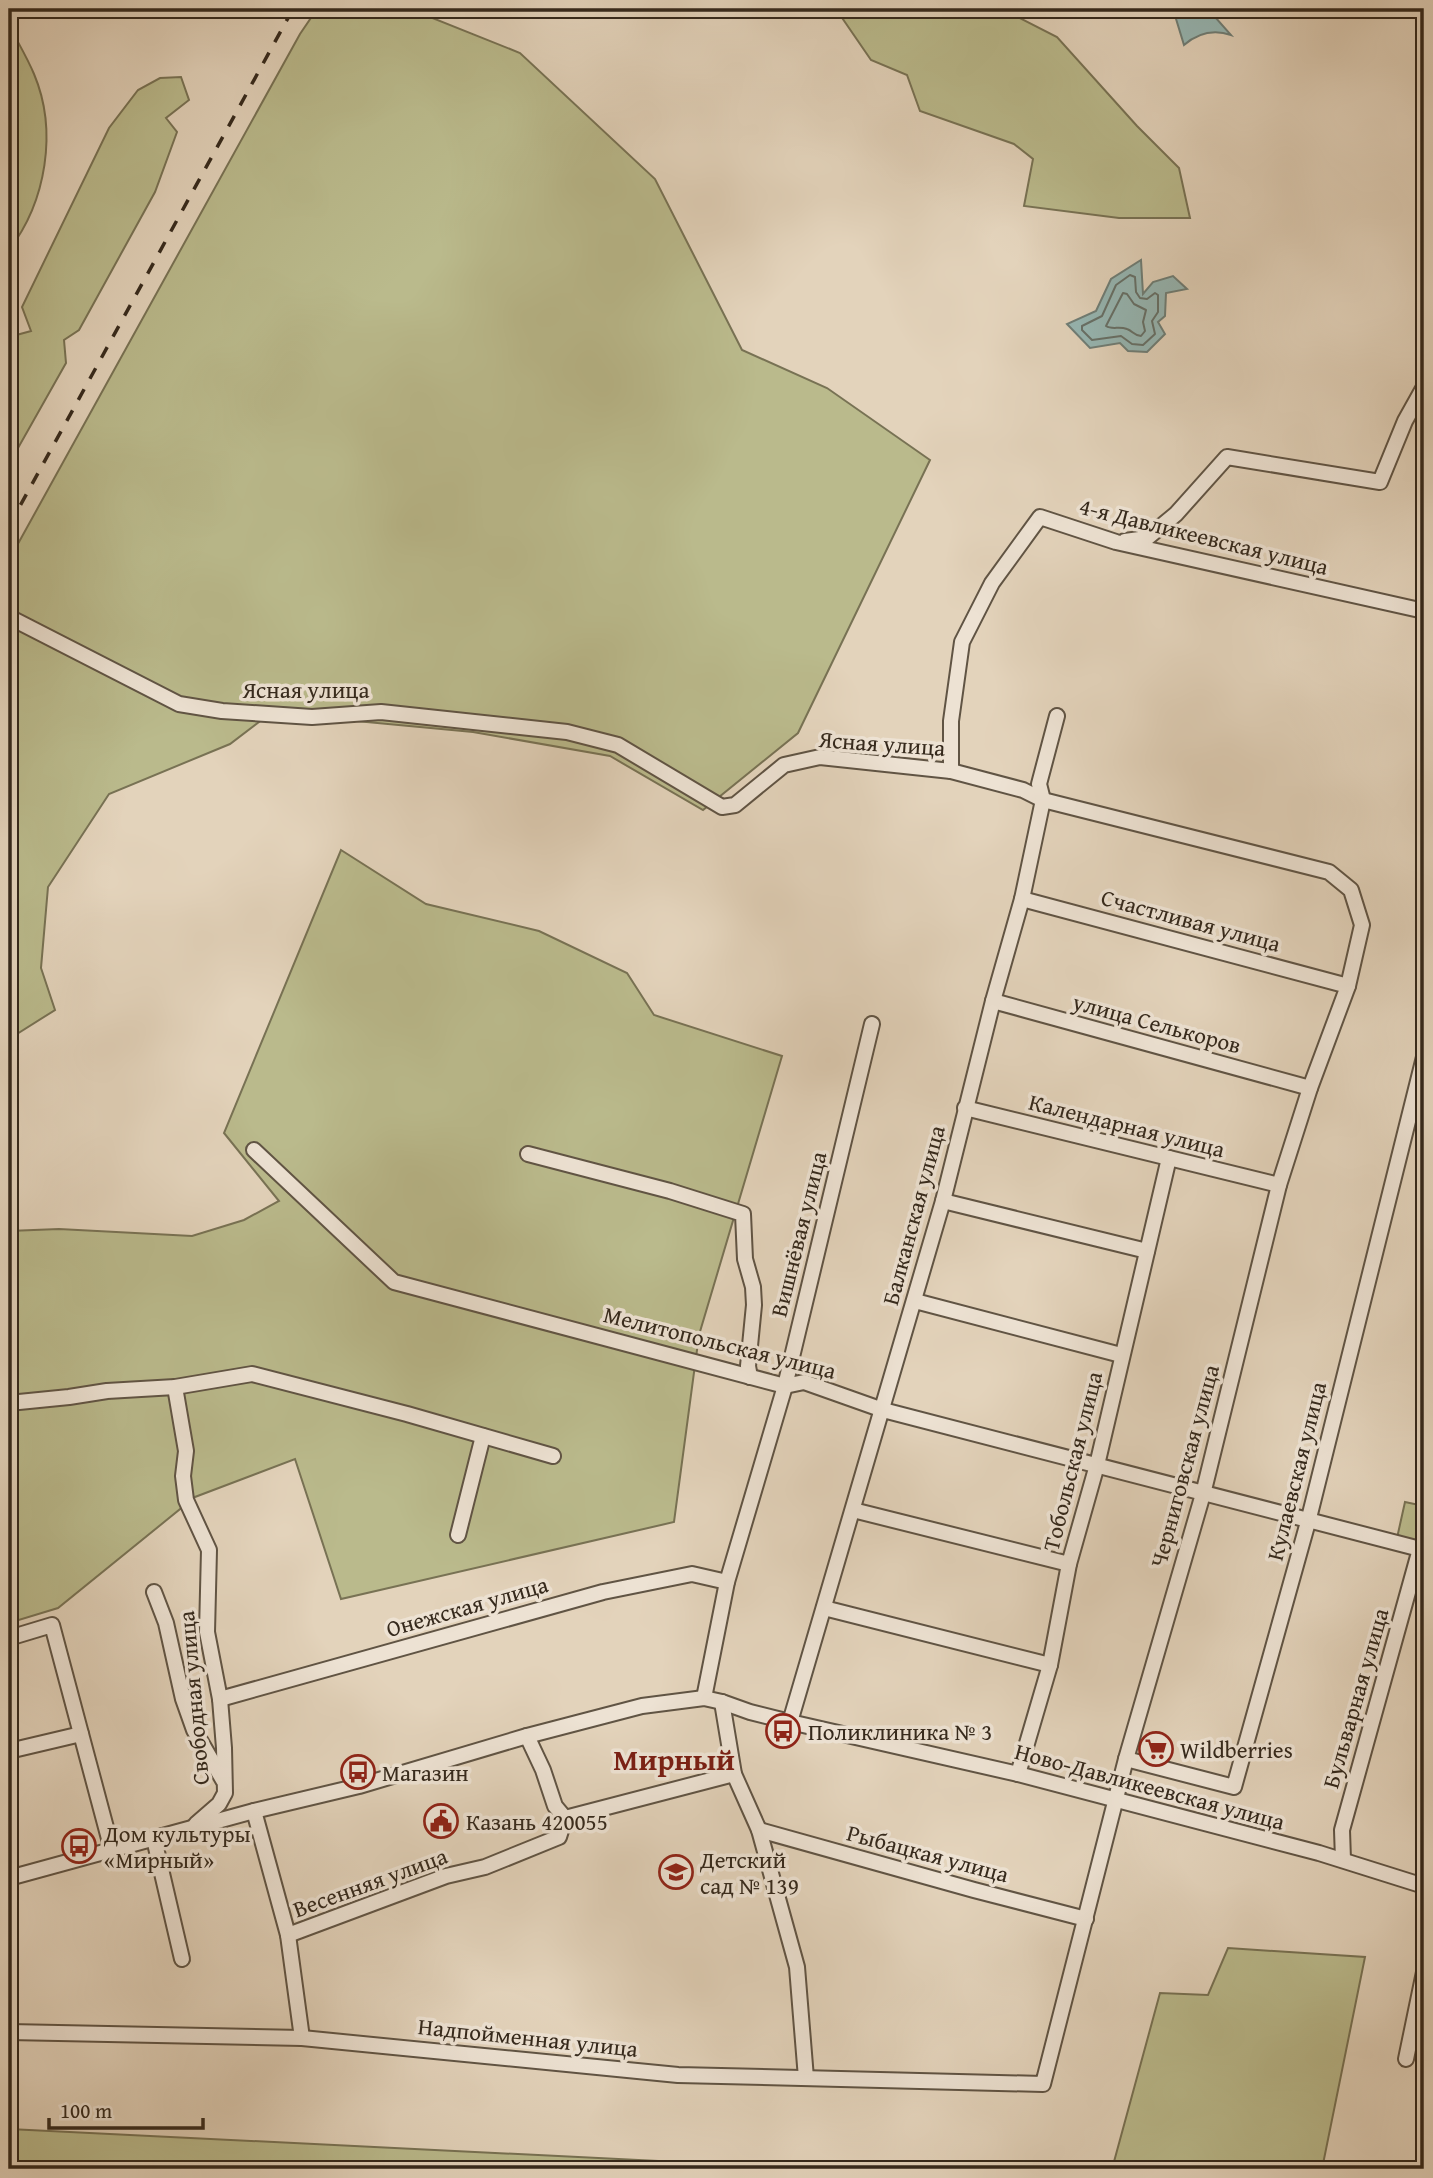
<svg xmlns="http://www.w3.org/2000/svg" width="1433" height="2178" viewBox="0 0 1433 2178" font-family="'Gentium Book Plus',serif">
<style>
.green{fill:#baba8c;stroke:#787254;stroke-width:2}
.water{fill:#96b7b4;stroke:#6f7e77;stroke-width:2}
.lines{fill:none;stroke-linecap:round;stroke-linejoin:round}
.shore{stroke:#667068;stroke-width:2}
.minor-casing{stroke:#605444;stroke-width:18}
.minor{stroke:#ede2d3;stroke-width:14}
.rail{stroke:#35291c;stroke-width:3.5;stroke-dasharray:12 12;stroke-linecap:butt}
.labels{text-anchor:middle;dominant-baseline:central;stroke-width:7;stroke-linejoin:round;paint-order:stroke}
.street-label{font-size:23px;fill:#35291c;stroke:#ede2d3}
.poi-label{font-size:23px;fill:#35291c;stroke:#ede2d3;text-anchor:start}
.district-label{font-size:30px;font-weight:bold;fill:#7a1f14;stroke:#ede2d3}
</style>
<rect width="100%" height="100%" fill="#e3d3bb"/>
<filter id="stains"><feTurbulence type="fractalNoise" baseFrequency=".00286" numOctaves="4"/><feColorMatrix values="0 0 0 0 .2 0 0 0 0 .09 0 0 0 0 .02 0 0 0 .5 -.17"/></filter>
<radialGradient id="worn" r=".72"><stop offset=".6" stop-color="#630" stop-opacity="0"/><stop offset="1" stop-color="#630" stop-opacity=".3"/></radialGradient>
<!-- green -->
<g class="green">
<polygon points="317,9 410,9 520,53 655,179 742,350 827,388 930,460 798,733 703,810 610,756 473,732 271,713 230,744 109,794 48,887 41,968 55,1010 9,1039 9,560 300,34"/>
<polygon points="836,9 1002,9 1057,37 1137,126 1179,168 1190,218 1119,218 1024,206 1033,159 1014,144 920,111 907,75 871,60"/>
<path d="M 9,25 C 17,41 27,57 34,74 C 58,131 46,202 9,250 Z"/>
<polygon points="181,77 189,100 166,118 177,132 155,192 79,330 64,340 66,363 9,464 9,337 31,331 22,307 109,128 138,90 160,78"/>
<polygon points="341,850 426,904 539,931 627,973 654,1015 782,1056 699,1335 674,1522 341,1599 295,1459 195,1497 58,1608 9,1623 9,1231 59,1229 192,1236 244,1220 279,1201 224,1133"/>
<polygon points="1405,1502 1424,1506 1424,1544 1397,1538"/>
<polygon points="1228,1948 1365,1957 1322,2169 1112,2169 1160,1993 1208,1995"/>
<polygon points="9,2129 821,2169 9,2169"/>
</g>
<!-- water -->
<g class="water">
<path d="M 1173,9 L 1208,9 L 1231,35 C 1213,29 1198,33 1184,45 Z"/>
<polygon points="1141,260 1143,294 1153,282 1173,276 1187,289 1166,293 1165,316 1158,322 1165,334 1147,352 1128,351 1120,343 1090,348 1067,324 1096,311 1111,279"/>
</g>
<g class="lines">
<!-- shore -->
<g class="shore">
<polygon points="1130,275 1135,277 1136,292 1140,298 1147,299 1155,293 1158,295 1158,312 1152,321 1155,334 1143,345 1132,344 1121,336 1092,340 1082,330 1082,326 1102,316 1116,285"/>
<path d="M 1123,293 L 1127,294 L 1134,304 L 1146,310 L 1143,322 L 1145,331 L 1141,336 C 1133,335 1133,331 1127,329 C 1119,326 1112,330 1106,326 Z"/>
</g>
<!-- minor casing -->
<g class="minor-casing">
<g id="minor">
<polyline points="1125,541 1147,538 1176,514 1227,457 1380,482 1405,421 1424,387"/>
<polyline points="9,617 179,704 222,711 312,717 381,712 567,732 618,745 722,807 735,805 784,765 820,757 951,771 1023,790 1043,800 1329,872 1351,890 1362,925 1348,986 1310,1088 1279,1185 1203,1494 1126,1759 1043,2084 678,2075 302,2038 9,2032"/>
<polyline points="951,771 951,721 962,642 992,583 1040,517 1116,542 1424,611"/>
<polyline points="1022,899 1348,986"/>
<polyline points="993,1001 1310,1088"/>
<polyline points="965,1108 1279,1185"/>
<polyline points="254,1150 394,1282 785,1386 804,1382 883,1410 1424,1550"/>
<polyline points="528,1154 670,1191 743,1214 745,1259 753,1287 754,1305 748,1366 750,1377"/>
<polyline points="943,1201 1147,1251"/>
<polyline points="915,1301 1121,1355"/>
<polyline points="175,1387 186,1451 183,1476 186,1500 209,1550 207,1632 220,1699 224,1748 225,1793 219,1804 196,1824"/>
<polyline points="9,1403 69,1397 107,1391 175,1387 252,1374 407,1414 553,1456"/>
<polyline points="853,1510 1069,1564"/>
<polyline points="458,1535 483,1436"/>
<polyline points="154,1592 166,1623 183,1699 194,1730 223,1780"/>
<polyline points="824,1608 1050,1665"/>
<polyline points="9,1638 52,1625 112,1850"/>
<polyline points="704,1698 727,1582 785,1386 872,1024"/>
<polyline points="220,1699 603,1592 692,1574 727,1582"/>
<polyline points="722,1702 734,1774 759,1830 797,1967 806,2078"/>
<polyline points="790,1722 943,1201 993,1001 1022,899 1043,800 1039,784 1057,716"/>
<polyline points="527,1736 543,1770 555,1806 565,1818"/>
<polyline points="9,1751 81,1734"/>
<polyline points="1126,1759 1234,1787 1308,1522 1424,1057"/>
<polyline points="1018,1774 1050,1665 1069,1564 1097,1465 1169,1158"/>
<polyline points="254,1811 288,1935 302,2038"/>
<polyline points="759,1830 974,1890 1086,1919"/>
<polyline points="154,1839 182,1959"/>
<polyline points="1343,1860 1342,1830 1420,1549"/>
<polyline points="9,1878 254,1811 359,1786 527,1736 642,1706 704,1698 722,1702 750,1712 790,1722 1018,1774 1319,1853 1424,1886"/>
<polyline points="288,1935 446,1876 485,1867 559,1837 565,1818 734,1774"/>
<polyline points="1406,2059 1424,1972"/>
</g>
</g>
<!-- minor -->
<use href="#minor" class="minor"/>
<!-- rail -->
<polyline class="rail" points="9,526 293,9"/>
</g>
<!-- icons -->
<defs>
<g id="bus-ring" transform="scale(1.75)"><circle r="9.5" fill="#ede2d3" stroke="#8f2418" stroke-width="1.5"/><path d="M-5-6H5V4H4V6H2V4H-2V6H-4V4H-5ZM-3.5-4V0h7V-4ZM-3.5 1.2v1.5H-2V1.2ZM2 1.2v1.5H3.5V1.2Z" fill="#8f2418"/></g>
<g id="supermarket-ring" transform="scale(1.75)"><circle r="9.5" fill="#ede2d3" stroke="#8f2418" stroke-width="1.5"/><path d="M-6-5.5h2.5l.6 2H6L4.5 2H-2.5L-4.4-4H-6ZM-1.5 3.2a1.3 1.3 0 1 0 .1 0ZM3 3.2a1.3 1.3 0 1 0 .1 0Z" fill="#8f2418"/></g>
<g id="civic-ring" transform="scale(1.75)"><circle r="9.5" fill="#ede2d3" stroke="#8f2418" stroke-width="1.5"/><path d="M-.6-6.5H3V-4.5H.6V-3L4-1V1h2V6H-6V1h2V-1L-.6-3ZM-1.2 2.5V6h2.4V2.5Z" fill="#8f2418"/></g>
<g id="school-ring" transform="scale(1.75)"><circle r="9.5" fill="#ede2d3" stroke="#8f2418" stroke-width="1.5"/><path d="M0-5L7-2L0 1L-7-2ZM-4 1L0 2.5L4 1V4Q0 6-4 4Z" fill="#8f2418"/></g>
</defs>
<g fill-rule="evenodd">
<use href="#bus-ring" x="783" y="1731"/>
<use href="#supermarket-ring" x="1156" y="1749"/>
<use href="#bus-ring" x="358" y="1772"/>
<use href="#civic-ring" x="441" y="1821"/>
<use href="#bus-ring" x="79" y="1846"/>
<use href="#school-ring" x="676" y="1872"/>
</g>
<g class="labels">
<!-- street labels -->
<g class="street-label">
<text transform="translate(1204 536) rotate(14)">4-я Давликеевская улица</text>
<text x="306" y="689">Ясная улица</text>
<text transform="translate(882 743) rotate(4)">Ясная улица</text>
<text transform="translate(1191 920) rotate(15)">Счастливая улица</text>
<text transform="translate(1157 1023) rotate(15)">улица Селькоров</text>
<text transform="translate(1127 1125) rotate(14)">Календарная улица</text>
<text transform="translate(913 1215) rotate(-75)">Балканская улица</text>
<text transform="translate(798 1234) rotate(-76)">Вишнёвая улица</text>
<text transform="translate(720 1342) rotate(14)">Мелитопольская улица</text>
<text transform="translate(1072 1461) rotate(-76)">Тобольская улица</text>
<text transform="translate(1184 1466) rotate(-75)">Черниговская улица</text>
<text transform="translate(1296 1471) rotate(-76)">Кулаевская улица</text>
<text transform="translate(467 1606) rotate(-16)">Онежская улица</text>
<text transform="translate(193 1698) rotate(-95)">Свободная улица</text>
<text transform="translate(1355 1698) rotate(-74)">Бульварная улица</text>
<text transform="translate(1150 1786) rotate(15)">Ново-Давликеевская улица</text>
<text transform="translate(928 1853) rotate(15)">Рыбацкая улица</text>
<text transform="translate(370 1882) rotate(-20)">Весенняя улица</text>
<text transform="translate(528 2037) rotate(6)">Надпойменная улица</text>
</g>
<!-- poi labels -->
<g class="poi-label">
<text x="808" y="1731">Поликлиника № 3</text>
<text x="1180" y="1749">Wildberries</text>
<text x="382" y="1772">Магазин</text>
<text x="466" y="1821">Казань 420055</text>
<text x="104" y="1833">Дом культуры<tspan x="104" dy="26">«Мирный»</tspan></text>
<text x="700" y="1859">Детский<tspan x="700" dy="26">сад № 139</tspan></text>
</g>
<!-- district labels -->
<g class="district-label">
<text x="674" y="1759">Мирный</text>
</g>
</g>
<!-- margin -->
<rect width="1433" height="2178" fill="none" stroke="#e3d3bb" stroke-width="35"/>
<rect x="10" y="10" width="1412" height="2157" fill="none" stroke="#35291c" stroke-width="3.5"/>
<rect x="18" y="18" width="1398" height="2143" fill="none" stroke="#35291c" stroke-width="2"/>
<!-- scale -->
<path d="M49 2118v10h154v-10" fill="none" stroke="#35291c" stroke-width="3.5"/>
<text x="60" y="2118" font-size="21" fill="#35291c" stroke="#ede2d3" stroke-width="5" paint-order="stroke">100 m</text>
<rect width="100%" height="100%" filter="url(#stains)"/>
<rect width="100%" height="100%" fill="url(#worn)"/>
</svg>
